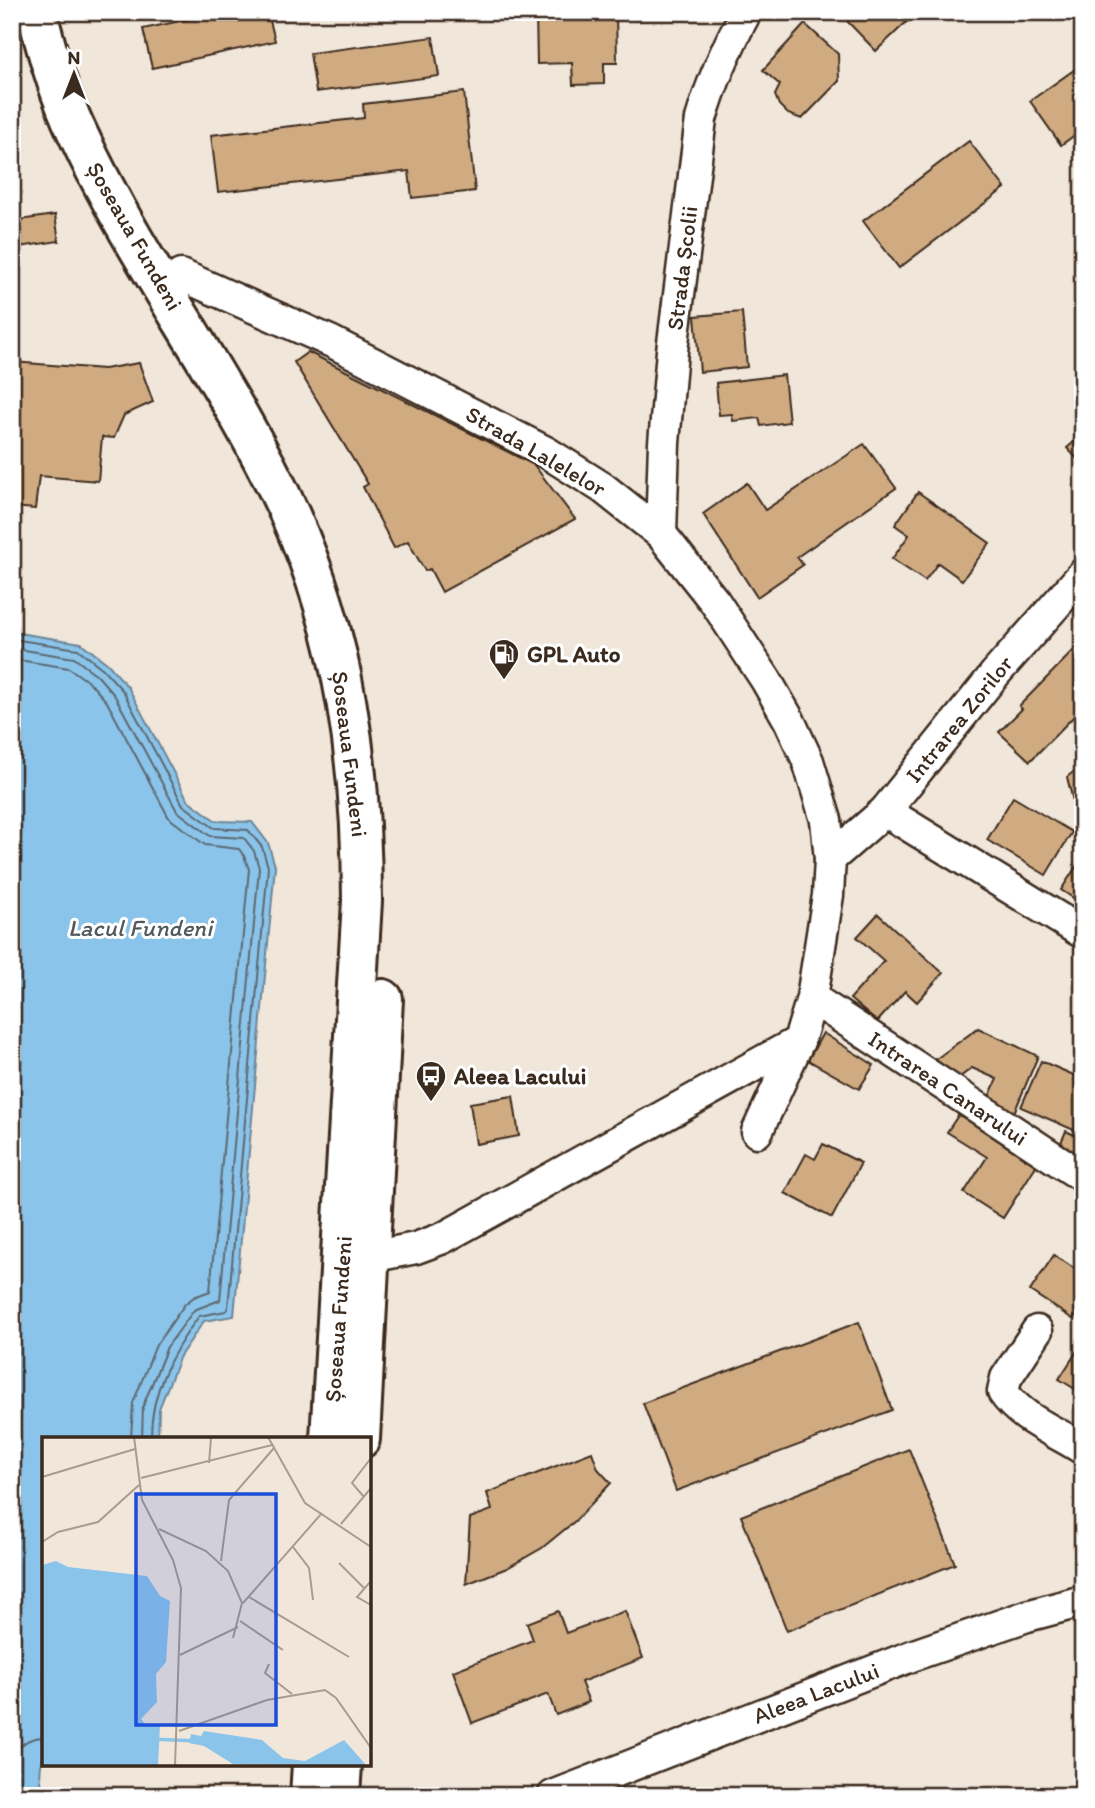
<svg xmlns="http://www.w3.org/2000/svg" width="1095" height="1808" viewBox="0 0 1095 1808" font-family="Itim,sans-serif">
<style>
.water{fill:#8bc4ea;stroke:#6b8698;stroke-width:2}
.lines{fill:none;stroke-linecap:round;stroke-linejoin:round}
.shore{stroke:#5b6870;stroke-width:2}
.building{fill:#d0ab82;stroke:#3b2a1e;stroke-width:2}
.minor-casing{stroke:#3b2a1e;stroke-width:35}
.secondary-casing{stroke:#3b2a1e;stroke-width:44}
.minor{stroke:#fff;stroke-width:30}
.secondary{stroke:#fff;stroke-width:38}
.labels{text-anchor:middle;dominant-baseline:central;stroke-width:6;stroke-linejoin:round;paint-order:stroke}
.street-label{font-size:23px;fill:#3b2a1e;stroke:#fff}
.poi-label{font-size:23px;font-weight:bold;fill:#3b2a1e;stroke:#fff;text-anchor:start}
.water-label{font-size:24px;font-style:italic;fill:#53585b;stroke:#fff}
.inset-river{fill:none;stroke:#8bc4ea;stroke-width:3.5}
.inset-road{fill:none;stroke:#a89b8f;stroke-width:2}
.view{fill:#1d4ed8;fill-opacity:0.15;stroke:#1d4ed8;stroke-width:3.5}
.inset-edge{fill:none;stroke:#3b2a1e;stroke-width:3.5}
</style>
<rect width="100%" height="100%" fill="#f1e6da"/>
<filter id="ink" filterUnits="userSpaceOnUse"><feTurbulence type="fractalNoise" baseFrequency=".0143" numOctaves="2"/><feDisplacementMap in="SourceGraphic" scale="14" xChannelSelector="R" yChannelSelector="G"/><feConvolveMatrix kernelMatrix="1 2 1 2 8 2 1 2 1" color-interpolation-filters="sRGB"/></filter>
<g filter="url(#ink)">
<!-- water -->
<path class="water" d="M 12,632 L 81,643 L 108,664 L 128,687 L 188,800 L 216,821 L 252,822 L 268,843 L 275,866 L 234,1316 L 204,1321 L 180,1356 L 159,1409 L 158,1439 L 44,1439 L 44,1755 C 39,1768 38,1784 48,1796 L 12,1796 Z"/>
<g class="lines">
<!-- shore -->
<g class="shore">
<path d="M 12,639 L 78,649 L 103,669 L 123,691 L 183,805 L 214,828 L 248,830 L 262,847 L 268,867 L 228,1308 L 226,1311 L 199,1316 C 172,1352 150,1393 151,1439"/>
<polyline points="12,648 74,658 97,675 115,696 177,811 210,836 244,838 254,851 259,868 220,1300 194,1310 167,1347 143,1406 142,1439"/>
<polyline points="12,659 69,668 90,683 107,702 169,818 205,845 239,849 244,856 249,869 210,1291 194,1297 185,1304 156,1345 133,1403 131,1439"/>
<path d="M 17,1796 C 13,1770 8,1738 44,1737"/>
</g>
</g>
<!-- building -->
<g class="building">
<polygon points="222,12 268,12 275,41 152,68 143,29"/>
<polygon points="536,12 616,12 617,63 604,63 604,84 573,85 572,63 537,64"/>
<polygon points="856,12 917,12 876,51 847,21"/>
<polygon points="805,24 838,54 839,81 802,119 788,114 779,105 775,95 780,85 763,70"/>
<polygon points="433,37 439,76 316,92 310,53"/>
<polygon points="1074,70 1083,82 1083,129 1061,145 1030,101"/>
<polygon points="464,92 475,191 412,198 409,171 218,192 211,135 364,118 363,104"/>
<polygon points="969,141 1005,188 899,268 863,221"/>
<polygon points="55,215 59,241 19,247 20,252 12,253 12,221"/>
<polygon points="742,312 747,367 700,372 695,316"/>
<polygon points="308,352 534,465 575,519 442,592 430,569 425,571 408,541 394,548 363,487 368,484 294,362"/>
<polygon points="12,362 104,369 139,363 153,402 124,415 114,438 102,437 98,481 39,476 35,509 12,507"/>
<polygon points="784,375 789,422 761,426 759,418 733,421 732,414 719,415 716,383"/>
<polygon points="1083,434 1083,465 1067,448"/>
<polygon points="864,444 896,488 797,557 803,565 757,597 703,514 747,483 765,510"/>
<polygon points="918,492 990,543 962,580 938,563 925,581 892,559 909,535 895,525"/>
<polygon points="1083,641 1083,707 1030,761 999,732 1022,709 1019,706"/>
<polygon points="1083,764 1083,816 1076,813 1067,777"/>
<polygon points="1013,797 1072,832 1046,875 987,840"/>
<polygon points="1083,856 1083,901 1081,903 1061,890"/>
<polygon points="878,914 943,973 917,1002 905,991 877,1022 850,999 884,961 857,937"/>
<polygon points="978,1028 1038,1056 1011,1120 986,1104 997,1079 972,1068 955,1081 932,1062"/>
<polygon points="823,1033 874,1065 859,1089 808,1060"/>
<polygon points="1041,1061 1083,1079 1083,1134 1021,1107"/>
<polygon points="513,1096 519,1136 476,1144 470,1103"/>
<polygon points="961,1111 1039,1161 1003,1218 964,1193 987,1157 947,1132"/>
<polygon points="1066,1131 1083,1139 1083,1165 1056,1154"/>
<polygon points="823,1144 861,1163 832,1218 785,1193 806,1154 815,1159"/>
<polygon points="1054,1255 1083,1274 1083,1304 1073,1319 1030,1291"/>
<polygon points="859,1322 892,1410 676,1491 643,1403"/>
<polygon points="1083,1342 1083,1394 1059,1379"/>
<polygon points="909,1449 955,1564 787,1631 741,1516"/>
<polygon points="592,1452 598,1469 611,1483 575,1521 542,1548 507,1568 466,1584 470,1518 492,1510 487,1493"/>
<polygon points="558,1611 566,1633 625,1611 643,1658 581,1682 589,1702 556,1715 548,1694 472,1723 453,1671 533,1640 527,1623"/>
</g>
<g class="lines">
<!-- minor casing -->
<g class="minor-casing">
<g id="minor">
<polyline points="181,275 332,342 546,452 603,488 661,534 715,602 766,680 789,720 808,761 826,820 830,859 828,895 812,998 799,1041 757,1132"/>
<path d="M 661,534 L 664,443 L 672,351 L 701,119 C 712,81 727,47 746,12"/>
<polyline points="885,811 1083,933"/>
<polyline points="830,859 885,811 995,674 1083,574"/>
<polyline points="812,998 1083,1177"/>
<polyline points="349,1261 416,1248 443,1238 799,1041"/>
<path d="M 1037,1331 L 1006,1378 L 1003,1392 C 1022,1420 1056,1431 1083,1449"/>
<polyline points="553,1796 914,1655 1027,1616 1083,1601"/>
</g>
</g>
<!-- secondary casing -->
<g class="secondary-casing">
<g id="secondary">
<path d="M 37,12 C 47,53 59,94 77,132 C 138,265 230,382 290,515 C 345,636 362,769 362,901 L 330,1439"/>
<polyline points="360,1439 383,999"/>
<polyline points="310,1796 312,1764"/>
<polyline points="340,1796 342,1764"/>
</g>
</g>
<!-- minor -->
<use href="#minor" class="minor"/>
<!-- secondary -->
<use href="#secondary" class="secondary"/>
</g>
</g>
<!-- icons -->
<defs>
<g id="fuel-pin" transform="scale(1.575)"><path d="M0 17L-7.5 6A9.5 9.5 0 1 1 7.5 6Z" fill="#3b2a1e" stroke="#fff"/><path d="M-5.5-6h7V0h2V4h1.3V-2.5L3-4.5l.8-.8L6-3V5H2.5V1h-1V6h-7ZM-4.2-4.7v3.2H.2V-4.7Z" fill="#fff"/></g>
<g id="bus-pin" transform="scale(1.575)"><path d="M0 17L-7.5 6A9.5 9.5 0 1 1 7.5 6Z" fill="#3b2a1e" stroke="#fff"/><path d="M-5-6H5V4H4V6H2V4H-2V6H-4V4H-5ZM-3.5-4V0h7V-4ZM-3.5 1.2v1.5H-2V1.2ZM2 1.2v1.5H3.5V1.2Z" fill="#fff"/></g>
</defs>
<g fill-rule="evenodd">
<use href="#fuel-pin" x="504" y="654"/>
<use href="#bus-pin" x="431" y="1076"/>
</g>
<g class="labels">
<!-- street labels -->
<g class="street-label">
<text transform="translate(135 236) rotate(60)">Șoseaua Fundeni</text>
<text transform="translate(682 268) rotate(-83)">Strada Școlii</text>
<text transform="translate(536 451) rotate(30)">Strada Lalelelor</text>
<text transform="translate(959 719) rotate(-51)">Intrarea Zorilor</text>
<text transform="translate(350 754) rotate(83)">Șoseaua Fundeni</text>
<text transform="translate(948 1088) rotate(34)">Intrarea Canarului</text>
<text transform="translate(338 1319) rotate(-86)">Șoseaua Fundeni</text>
<text transform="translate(816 1693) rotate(-21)">Aleea Lacului</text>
</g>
<!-- poi labels -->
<g class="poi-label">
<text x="527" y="654">GPL Auto</text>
<text x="454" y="1076">Aleea Lacului</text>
</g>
<!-- water labels -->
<g class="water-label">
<text x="140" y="927">Lacul Fundeni</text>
</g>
</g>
<!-- overview -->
<g transform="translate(42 1437)">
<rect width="329" height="329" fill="#f1e6da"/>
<path d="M 14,124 L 26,130 L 105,139 L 118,159 L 128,164 L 124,225 L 114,237 L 115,265 L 99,282 L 104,288 L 118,288 L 116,329 L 0,329 L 0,128 ZM 162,294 L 220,303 L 241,321 L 263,324 L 302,303 L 325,329 L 191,327 L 162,309 L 147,306 L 149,297 L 159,299 Z" fill="#8bc4ea"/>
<path class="inset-river" d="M 108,302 L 157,304"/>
<path class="inset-road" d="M 92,0 L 100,63 L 131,123 L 139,151 L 133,329M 226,0 L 263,66 L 329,110M 167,26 L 169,1M 0,40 L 93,12M 99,41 L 230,8M 322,60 L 310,46 L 329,21M 299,87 L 329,51M 117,92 L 164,114 L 186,134 L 200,166 L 191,201M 0,105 L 16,95 L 56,85 L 97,48M 251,110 L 267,131 L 271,163M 179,124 L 187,63 L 232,11M 297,126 L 322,151M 329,144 L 315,160 L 329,168M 207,160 L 307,220M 201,166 L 280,76M 198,184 L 241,213M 138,218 L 196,190M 227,227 L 223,236 L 250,257M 137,294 L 225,263 L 283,253 L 294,261 L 329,311"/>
<path class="view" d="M 94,57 L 234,57 L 234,288 L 94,288 Z"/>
<rect width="329" height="329" class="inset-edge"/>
</g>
<!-- margin -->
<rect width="1095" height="1808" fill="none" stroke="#fff" stroke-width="42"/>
<rect x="21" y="21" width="1053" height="1766" fill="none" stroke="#3b2a1e" stroke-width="2.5" filter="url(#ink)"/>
<!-- north arrow -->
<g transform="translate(74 74)" stroke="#ffffff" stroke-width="5" paint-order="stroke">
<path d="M0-5L12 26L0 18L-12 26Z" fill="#3b2a1e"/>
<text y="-10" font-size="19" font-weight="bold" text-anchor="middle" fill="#3b2a1e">N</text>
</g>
</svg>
